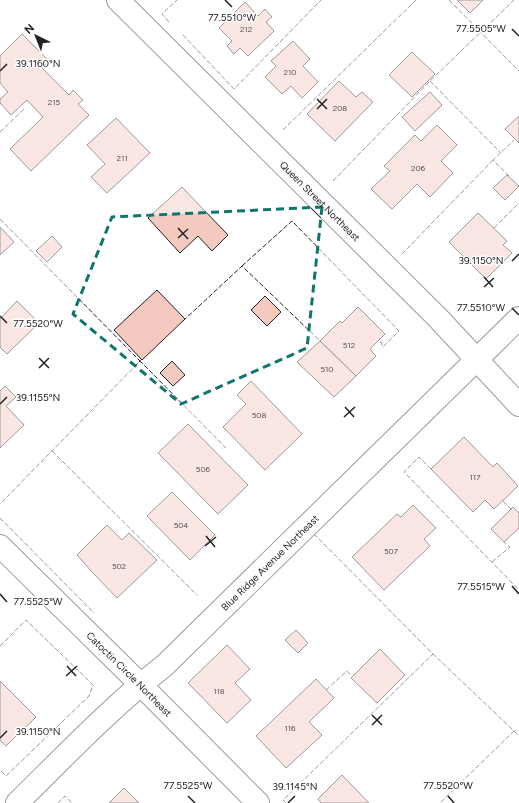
<svg xmlns="http://www.w3.org/2000/svg" width="519" height="803" viewBox="0 0 519 803" font-family="Figtree,sans-serif">
<style>
.building{fill:#f3c9c0;stroke:#222}
.lines{fill:none;stroke-linecap:round;stroke-linejoin:round}
.street-casing{stroke:#222;stroke-width:24}
.secondary-casing{stroke:#222;stroke-width:24}
.street{stroke:#fff;stroke-width:22}
.secondary{stroke:#fff;stroke-width:22}
.fence{stroke:#222;stroke-width:1;stroke-dasharray:5 2;stroke-linecap:butt}
.marked{fill:none;stroke:#0f766e;stroke-width:3;stroke-dasharray:8 5;stroke-linejoin:round}
.ticks{fill:none;stroke:#222;stroke-width:1.5}
.labels{text-anchor:middle;dominant-baseline:central;stroke-width:3;stroke-linejoin:round;paint-order:stroke}
.number-label{font-size:8px;fill:#564c4a}
.street-label{font-size:10px;fill:#222;stroke:#fff}
.ticks-label{font-size:10px;text-anchor:middle;fill:#222;stroke:#fff;stroke-width:3;stroke-linejoin:round;paint-order:stroke}
</style>
<rect width="100%" height="100%" fill="#fff"/>
<!-- building -->
<g class="building">
<polygon points="457,0 483,0 470,13"/>
<polygon points="245,2 258,16 265,9 272,17 266,22 274,31 248,56 240,48 234,54 227,46 232,41 219,28"/>
<polygon points="22,34 49,61 42,68 69,95 73,90 83,100 78,104 89,115 31,171 10,149 43,117 27,100 11,115 0,103 0,99 8,92 0,83 0,56"/>
<polygon points="293,41 310,59 303,66 318,82 302,98 291,86 282,94 265,77 276,66 271,61"/>
<polygon points="412,52 435,74 412,97 389,75"/>
<polygon points="339,81 356,97 362,92 373,102 335,141 307,114"/>
<polygon points="430,92 442,105 415,131 402,117"/>
<polygon points="519,116 519,143 505,129"/>
<polygon points="116,118 150,153 107,193 91,177 105,164 87,145"/>
<polygon points="437,125 457,145 441,161 453,173 430,197 417,184 392,209 371,189 390,171 384,166 415,135 421,141"/>
<polygon points="507,175 519,186 505,200 493,188"/>
<polygon points="182,187 228,235 212,251 198,236 180,253 148,218"/>
<polygon points="478,213 507,241 503,245 512,253 486,279 449,242"/>
<polygon points="0,227 14,242 0,255"/>
<polygon points="52,236 62,247 47,262 36,251"/>
<polygon points="157,290 185,319 142,360 114,330"/>
<polygon points="265,296 281,312 267,326 251,310"/>
<polygon points="17,301 39,323 7,354 0,347 0,319"/>
<polygon points="358,307 385,334 370,349 376,356 356,376 320,341 340,321 342,323"/>
<polygon points="320,341 356,376 334,397 297,362"/>
<polygon points="172,361 185,375 173,386 160,373"/>
<polygon points="251,381 302,434 265,470 223,427 246,404 237,395"/>
<polygon points="5,386 16,397 6,406 24,425 0,448 0,391"/>
<polygon points="188,424 248,485 218,514 158,453"/>
<polygon points="464,437 493,467 497,463 518,486 494,509 485,500 473,512 431,469"/>
<polygon points="172,492 215,535 190,560 147,516"/>
<polygon points="413,505 436,528 424,539 430,546 384,590 352,557 397,514 401,517"/>
<polygon points="513,507 519,513 519,528 504,542 491,529"/>
<polygon points="107,525 122,540 129,533 157,560 117,598 92,572 77,555"/>
<polygon points="296,630 308,643 298,653 285,640"/>
<polygon points="227,645 250,669 235,683 251,700 227,723 188,683"/>
<polygon points="380,649 405,675 377,703 351,678"/>
<polygon points="316,679 334,698 309,722 322,735 286,768 256,736"/>
<polygon points="0,681 36,717 6,746 0,740"/>
<polygon points="342,775 369,803 321,803 318,799"/>
<polygon points="124,788 139,803 109,803"/>
</g>
<g class="lines">
<!-- street casing -->
<g class="street-casing">
<g id="street">
<path id="s1" d="M 118,0 L 438,318 L 519,405"/>
<path id="s2" d="M 17,803 C 65,756 111,707 164,666 L 519,318"/>
</g>
</g>
<!-- secondary casing -->
<g class="secondary-casing">
<g id="secondary">
<path id="s3" d="M 0,546 L 140,684 L 258,803"/>
</g>
</g>
<!-- street -->
<use href="#street" class="street"/>
<!-- secondary -->
<use href="#secondary" class="secondary"/>
<!-- fence -->
<g class="fence">
<polyline points="449,0 519,71"/>
<polyline points="169,22 162,14 177,0"/>
<polyline points="183,35 234,89 321,0"/>
<polyline points="430,81 501,153"/>
<polyline points="283,130 416,0"/>
<polyline points="0,132 25,108"/>
<polyline points="509,176 493,160 514,140"/>
<polyline points="333,181 430,81 514,0"/>
<polyline points="0,219 140,361 0,504"/>
<polyline points="494,228 519,203"/>
<polyline points="402,254 493,160"/>
<polyline points="242,266 292,221 399,331 383,347 380,340"/>
<polyline points="183,321 242,266 320,341"/>
<polyline points="141,361 140,361 226,448"/>
<polyline points="52,451 197,595"/>
<polyline points="431,469 419,457 404,472 519,590"/>
<polyline points="503,501 512,510 511,511"/>
<polyline points="0,518 94,613"/>
<polyline points="314,534 433,654 514,731 440,803"/>
<polyline points="492,562 510,547 503,541"/>
<polyline points="0,646 26,620 93,685 89,696 6,776 0,770"/>
<polyline points="326,690 347,671 353,677"/>
<polyline points="514,731 519,736"/>
<polyline points="58,803 65,796 72,803"/>
<polyline points="286,803 283,800 433,654"/>
</g>
</g>
<!-- marked area -->
<path d="M0 0H519V803H0ZM 322,207 L 307,348 L 181,404 L 73,314 L 112,217 Z" fill="#fff" fill-opacity=".55" fill-rule="evenodd"/>
<path class="marked" d="M 322,207 L 307,348 L 181,404 L 73,314 L 112,217 Z"/>
<!-- ticks -->
<path class="ticks" d="M 225,0 L 232,7M 512,29 L 519,36M 0,71 L 7,64M 317,99 L 327,109M 317,109 L 327,99M 178,228 L 188,239M 178,238 L 188,229M 512,261 L 519,254M 484,277 L 493,287M 484,287 L 494,278M 512,308 L 519,315M 0,316 L 7,323M 39,358 L 49,368M 39,368 L 49,358M 0,404 L 7,397M 345,407 L 354,417M 344,417 L 355,407M 206,536 L 215,547M 205,546 L 216,537M 512,586 L 519,594M 0,594 L 7,602M 67,666 L 76,676M 66,676 L 77,666M 372,715 L 382,725M 372,725 L 382,715M 0,738 L 7,731M 188,796 L 195,803M 448,796 L 454,803M 288,803 L 295,796"/>
<g class="labels">
<!-- number labels -->
<g class="number-label">
<text x="246" y="29">212</text>
<text x="290" y="72">210</text>
<text x="54" y="102">215</text>
<text x="340" y="108">208</text>
<text x="122" y="158">211</text>
<text x="418" y="168">206</text>
<text x="349" y="345">512</text>
<text x="327" y="369">510</text>
<text x="259" y="415">508</text>
<text x="203" y="469">506</text>
<text x="475" y="477">117</text>
<text x="181" y="525">504</text>
<text x="391" y="551">507</text>
<text x="119" y="566">502</text>
<text x="219" y="691">118</text>
<text x="290" y="728">116</text>
</g>
<!-- street labels -->
<g class="street-label">
<text stroke="none"><textPath href="#s1" startOffset="285">Queen Street Northeast</textPath></text>
<text stroke="none"><textPath href="#s2" startOffset="349">Blue Ridge Avenue Northeast</textPath></text>
<text stroke="none"><textPath href="#s3" startOffset="182">Catoctin Circle Northeast</textPath></text>
</g>
</g>
<g class="ticks-label">
<text x="232" y="21">77.5510°W</text>
<text x="481" y="32">77.5505°W</text>
<text x="38" y="67">39.1160°N</text>
<text x="481" y="264">39.1150°N</text>
<text x="481" y="311">77.5510°W</text>
<text x="38" y="327">77.5520°W</text>
<text x="38" y="401">39.1155°N</text>
<text x="481" y="590">77.5515°W</text>
<text x="38" y="605">77.5525°W</text>
<text x="38" y="735">39.1150°N</text>
<text x="188" y="789">77.5525°W</text>
<text x="448" y="789">77.5520°W</text>
<text x="295" y="790">39.1145°N</text>
</g>
<!-- north arrow -->
<g transform="translate(36 36) rotate(317)" stroke="#ffffff" stroke-width="3" paint-order="stroke">
<path d="M0-3L7 15L0 10L-7 15Z" fill="#222222"/>
<text y="-6" font-size="11" font-weight="bold" text-anchor="middle" fill="#222222">N</text>
</g>
</svg>
